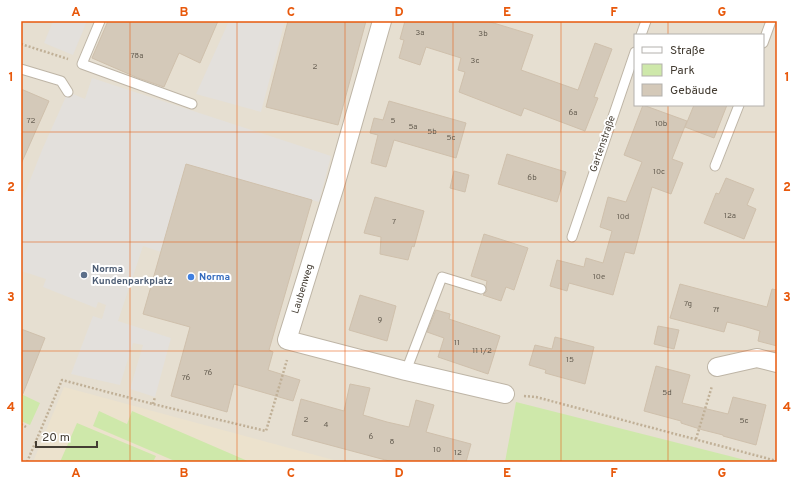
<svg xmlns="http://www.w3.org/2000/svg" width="798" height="483" viewBox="0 0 798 483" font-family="Overpass,sans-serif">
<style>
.residential{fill:#e6dfd1;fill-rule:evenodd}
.education{fill:#ece2cd}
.green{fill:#cee8aa}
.parking{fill:#e3e0dc}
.building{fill:#d4c9b9;stroke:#cfc0ac}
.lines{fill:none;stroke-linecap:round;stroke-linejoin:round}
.lane-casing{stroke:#beb5a6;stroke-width:11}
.street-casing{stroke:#beb5a6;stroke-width:20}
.path{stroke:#c0b097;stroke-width:2.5;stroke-dasharray:2 2;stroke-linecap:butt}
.lane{stroke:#fff;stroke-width:9}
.street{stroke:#fff;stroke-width:18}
.grid{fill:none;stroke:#e8590c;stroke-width:1;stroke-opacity:0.55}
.service-dot{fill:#5c6f8a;stroke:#fff;stroke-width:1.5}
.shop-dot{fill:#3f7fe0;stroke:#fff;stroke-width:1.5}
.labels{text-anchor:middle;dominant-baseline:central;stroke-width:4;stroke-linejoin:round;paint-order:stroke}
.number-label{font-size:8px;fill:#686054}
.street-label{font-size:10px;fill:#443d33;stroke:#fff}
.service-label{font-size:10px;font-weight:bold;fill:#4e5e75;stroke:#fff;text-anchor:start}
.shop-label{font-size:10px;font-weight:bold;fill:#366cbe;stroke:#fff;text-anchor:start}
.neatline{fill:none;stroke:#e8590c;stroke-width:1.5}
.grid-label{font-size:13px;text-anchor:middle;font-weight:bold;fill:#e8590c}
</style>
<rect width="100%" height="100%" fill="#f2ede3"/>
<!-- residential -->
<path class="residential" d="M 21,21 L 777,21 L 777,462 L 21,462 ZM 635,35 L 763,35 L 763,105 L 635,105 Z"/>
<!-- education -->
<polygon class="education" points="64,387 341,462 33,462"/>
<!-- green -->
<g class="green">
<polygon points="21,394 40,403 30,425 21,421"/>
<polygon points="516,402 753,462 505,462"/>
<polygon points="99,411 127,424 132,411 250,462 177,462 93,426"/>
<polygon points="77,423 156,456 153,462 60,462"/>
</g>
<!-- parking -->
<g class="parking">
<polygon points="53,21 87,21 73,55 44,43"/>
<polygon points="229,21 285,21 261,112 196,94"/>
<polygon points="92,78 331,156 319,202 186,164 161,252 143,246 118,321 171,338 155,397 130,389 143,345 133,343 120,385 71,374 93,316 102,319 106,305 98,302 96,308 43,287 46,279 21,271 21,203 42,150 68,92 85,99"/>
</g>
<!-- building -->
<g class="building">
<polygon points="108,21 218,21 200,63 179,53 164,87 138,78 92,58"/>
<polygon points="288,21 366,21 338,125 266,107"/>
<polygon points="405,21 487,21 533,35 521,70 578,90 595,43 612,49 594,97 598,98 585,131 524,108 521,116 459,92 465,72 458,70 461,58 426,47 420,65 399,58 404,40 400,39"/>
<polygon points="21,89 49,101 21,164"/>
<polygon points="389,101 466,123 456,158 394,140 386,167 371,163 378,135 370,133 374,118 383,120"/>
<polygon points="643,105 687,121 672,159 683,163 671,194 652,187 634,254 625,252 613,295 569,283 567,291 550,286 557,260 584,267 586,258 603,263 612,231 600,227 608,197 626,202 642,162 624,155"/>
<polygon points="694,105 727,105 714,138 685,127"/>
<polygon points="507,154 566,172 557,202 498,184"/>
<polygon points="186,164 312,200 269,350 273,352 268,370 300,380 293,401 234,384 227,412 171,396 190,327 143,314"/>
<polygon points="454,171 469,175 465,192 450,188"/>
<polygon points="726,178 754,189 747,205 756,209 744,239 704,223 716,193 719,194"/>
<polygon points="375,197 424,211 414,247 412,246 408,260 380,254 381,237 364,233"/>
<polygon points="484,234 528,248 514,290 506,287 501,301 483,295 487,291 486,286 487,281 471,276"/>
<polygon points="680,284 767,307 772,289 777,290 777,346 758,341 760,331 743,326 727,322 724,332 670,318"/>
<polygon points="360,295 396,306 387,341 349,330"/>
<polygon points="436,310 450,314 449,319 500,336 488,374 438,357 444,338 427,332"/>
<polygon points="658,326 679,330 674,349 654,344"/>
<polygon points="21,329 45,338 22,396 21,396"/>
<polygon points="555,337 594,347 585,384 545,373 546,370 529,365 535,345 552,349"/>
<polygon points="656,366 690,375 682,403 728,414 733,397 766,405 756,445 723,436 723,435 703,430 681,423 681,421 644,411"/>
<polygon points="350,384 370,388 363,415 387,422 409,427 416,400 434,405 426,432 471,444 466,462 393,462 292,435 301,399 344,411"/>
</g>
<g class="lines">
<!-- lane casing -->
<g class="lane-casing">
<g id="lane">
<polyline points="100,21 82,64 192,104"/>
<polyline points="641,35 646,21"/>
<polyline points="763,43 771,21"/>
<polyline points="21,69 61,81 68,92"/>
<polyline points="715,166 739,105"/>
<polyline points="572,237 635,52"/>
<polyline points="406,371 442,277 481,289"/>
</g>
</g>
<!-- street casing -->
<g class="street-casing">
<g id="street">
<polyline points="382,21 336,182 287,340 406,371 505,394"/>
<polyline points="717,367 757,358 777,363"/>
</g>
</g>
<!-- path -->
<g class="path">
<polyline points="21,44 68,59"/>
<polyline points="524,396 536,397 777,461"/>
<polyline points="153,404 155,397"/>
<polyline points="21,424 26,427"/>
<polyline points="696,439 712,386"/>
<polyline points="27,462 62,380 153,404 266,431 287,360"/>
</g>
<!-- lane -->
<use href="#lane" class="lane"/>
<!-- street -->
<use href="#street" class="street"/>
</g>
<!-- grid -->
<path class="grid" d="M 130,21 L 130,462M 237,21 L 237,462M 345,21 L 345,462M 453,21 L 453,462M 561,21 L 561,462M 668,21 L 668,35M 668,105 L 668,462M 21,132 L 777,132M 21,242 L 777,242M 21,351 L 777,351"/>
<!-- markers -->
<circle class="service-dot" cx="84" cy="275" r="4"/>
<circle class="shop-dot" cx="191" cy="277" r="4"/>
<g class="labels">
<!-- number labels -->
<g class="number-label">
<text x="420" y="33">3a</text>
<text x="483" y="34">3b</text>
<text x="137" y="56">78a</text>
<text x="475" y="61">3c</text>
<text x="315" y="67">2</text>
<text x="573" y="113">6a</text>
<text x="31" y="121">72</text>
<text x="393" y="121">5</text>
<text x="661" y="124">10b</text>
<text x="413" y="127">5a</text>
<text x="432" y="132">5b</text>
<text x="451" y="138">5c</text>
<text x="659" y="172">10c</text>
<text x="532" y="178">6b</text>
<text x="730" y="216">12a</text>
<text x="623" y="217">10d</text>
<text x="394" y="222">7</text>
<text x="599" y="277">10e</text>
<text x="688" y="304">7g</text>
<text x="716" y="310">7f</text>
<text x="380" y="320">9</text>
<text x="457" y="343">11</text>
<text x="482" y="351">11 1/2</text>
<text x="570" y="360">15</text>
<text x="208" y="373">76</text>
<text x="186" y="378">76</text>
<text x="667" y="393">5d</text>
<text x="306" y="420">2</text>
<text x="744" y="421">5c</text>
<text x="326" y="425">4</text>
<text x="371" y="437">6</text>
<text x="392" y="442">8</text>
<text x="437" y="450">10</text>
<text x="458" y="453">12</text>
</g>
<!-- street labels -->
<g class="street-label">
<text transform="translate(603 144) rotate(-71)">Gartenstraße</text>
<text transform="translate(303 289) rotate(-73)">Laubenweg</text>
</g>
<!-- service labels -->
<g class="service-label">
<text x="92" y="269">Norma<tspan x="92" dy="12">Kundenparkplatz</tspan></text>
</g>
<!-- shop labels -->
<g class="shop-label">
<text x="199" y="277">Norma</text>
</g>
</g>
<!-- border -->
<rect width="798" height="483" fill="none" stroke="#ffffff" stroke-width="44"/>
<!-- legend -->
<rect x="634" y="34" width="130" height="72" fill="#ffffff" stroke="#b4b1ad"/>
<rect x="642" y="47" width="20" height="6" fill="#ffffff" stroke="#b4b1ad"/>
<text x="670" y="54" font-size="12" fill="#443d33">Straße</text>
<rect x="642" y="64" width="20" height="12" fill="#cee8aa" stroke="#b4b1ad"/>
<text x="670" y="74" font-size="12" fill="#443d33">Park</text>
<rect x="642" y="84" width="20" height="12" fill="#d4c9b9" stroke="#b4b1ad"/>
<text x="670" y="94" font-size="12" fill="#443d33">Gebäude</text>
<!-- scale -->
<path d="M36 441v6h61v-6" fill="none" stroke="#443d33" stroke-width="2"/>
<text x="42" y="441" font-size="12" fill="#443d33" stroke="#ffffff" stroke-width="3" paint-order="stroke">20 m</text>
<rect x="22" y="22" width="754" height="439" class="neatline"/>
<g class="grid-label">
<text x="76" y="16">A</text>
<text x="184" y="16">B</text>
<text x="291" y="16">C</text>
<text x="399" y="16">D</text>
<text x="507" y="16">E</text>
<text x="614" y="16">F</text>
<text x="722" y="16">G</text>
<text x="11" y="81">1</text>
<text x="787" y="81">1</text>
<text x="11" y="191">2</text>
<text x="787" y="191">2</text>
<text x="11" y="301">3</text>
<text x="787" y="301">3</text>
<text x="11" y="411">4</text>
<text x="787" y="411">4</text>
<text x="76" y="477">A</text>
<text x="184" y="477">B</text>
<text x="291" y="477">C</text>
<text x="399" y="477">D</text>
<text x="507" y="477">E</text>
<text x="614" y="477">F</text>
<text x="722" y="477">G</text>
</g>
</svg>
